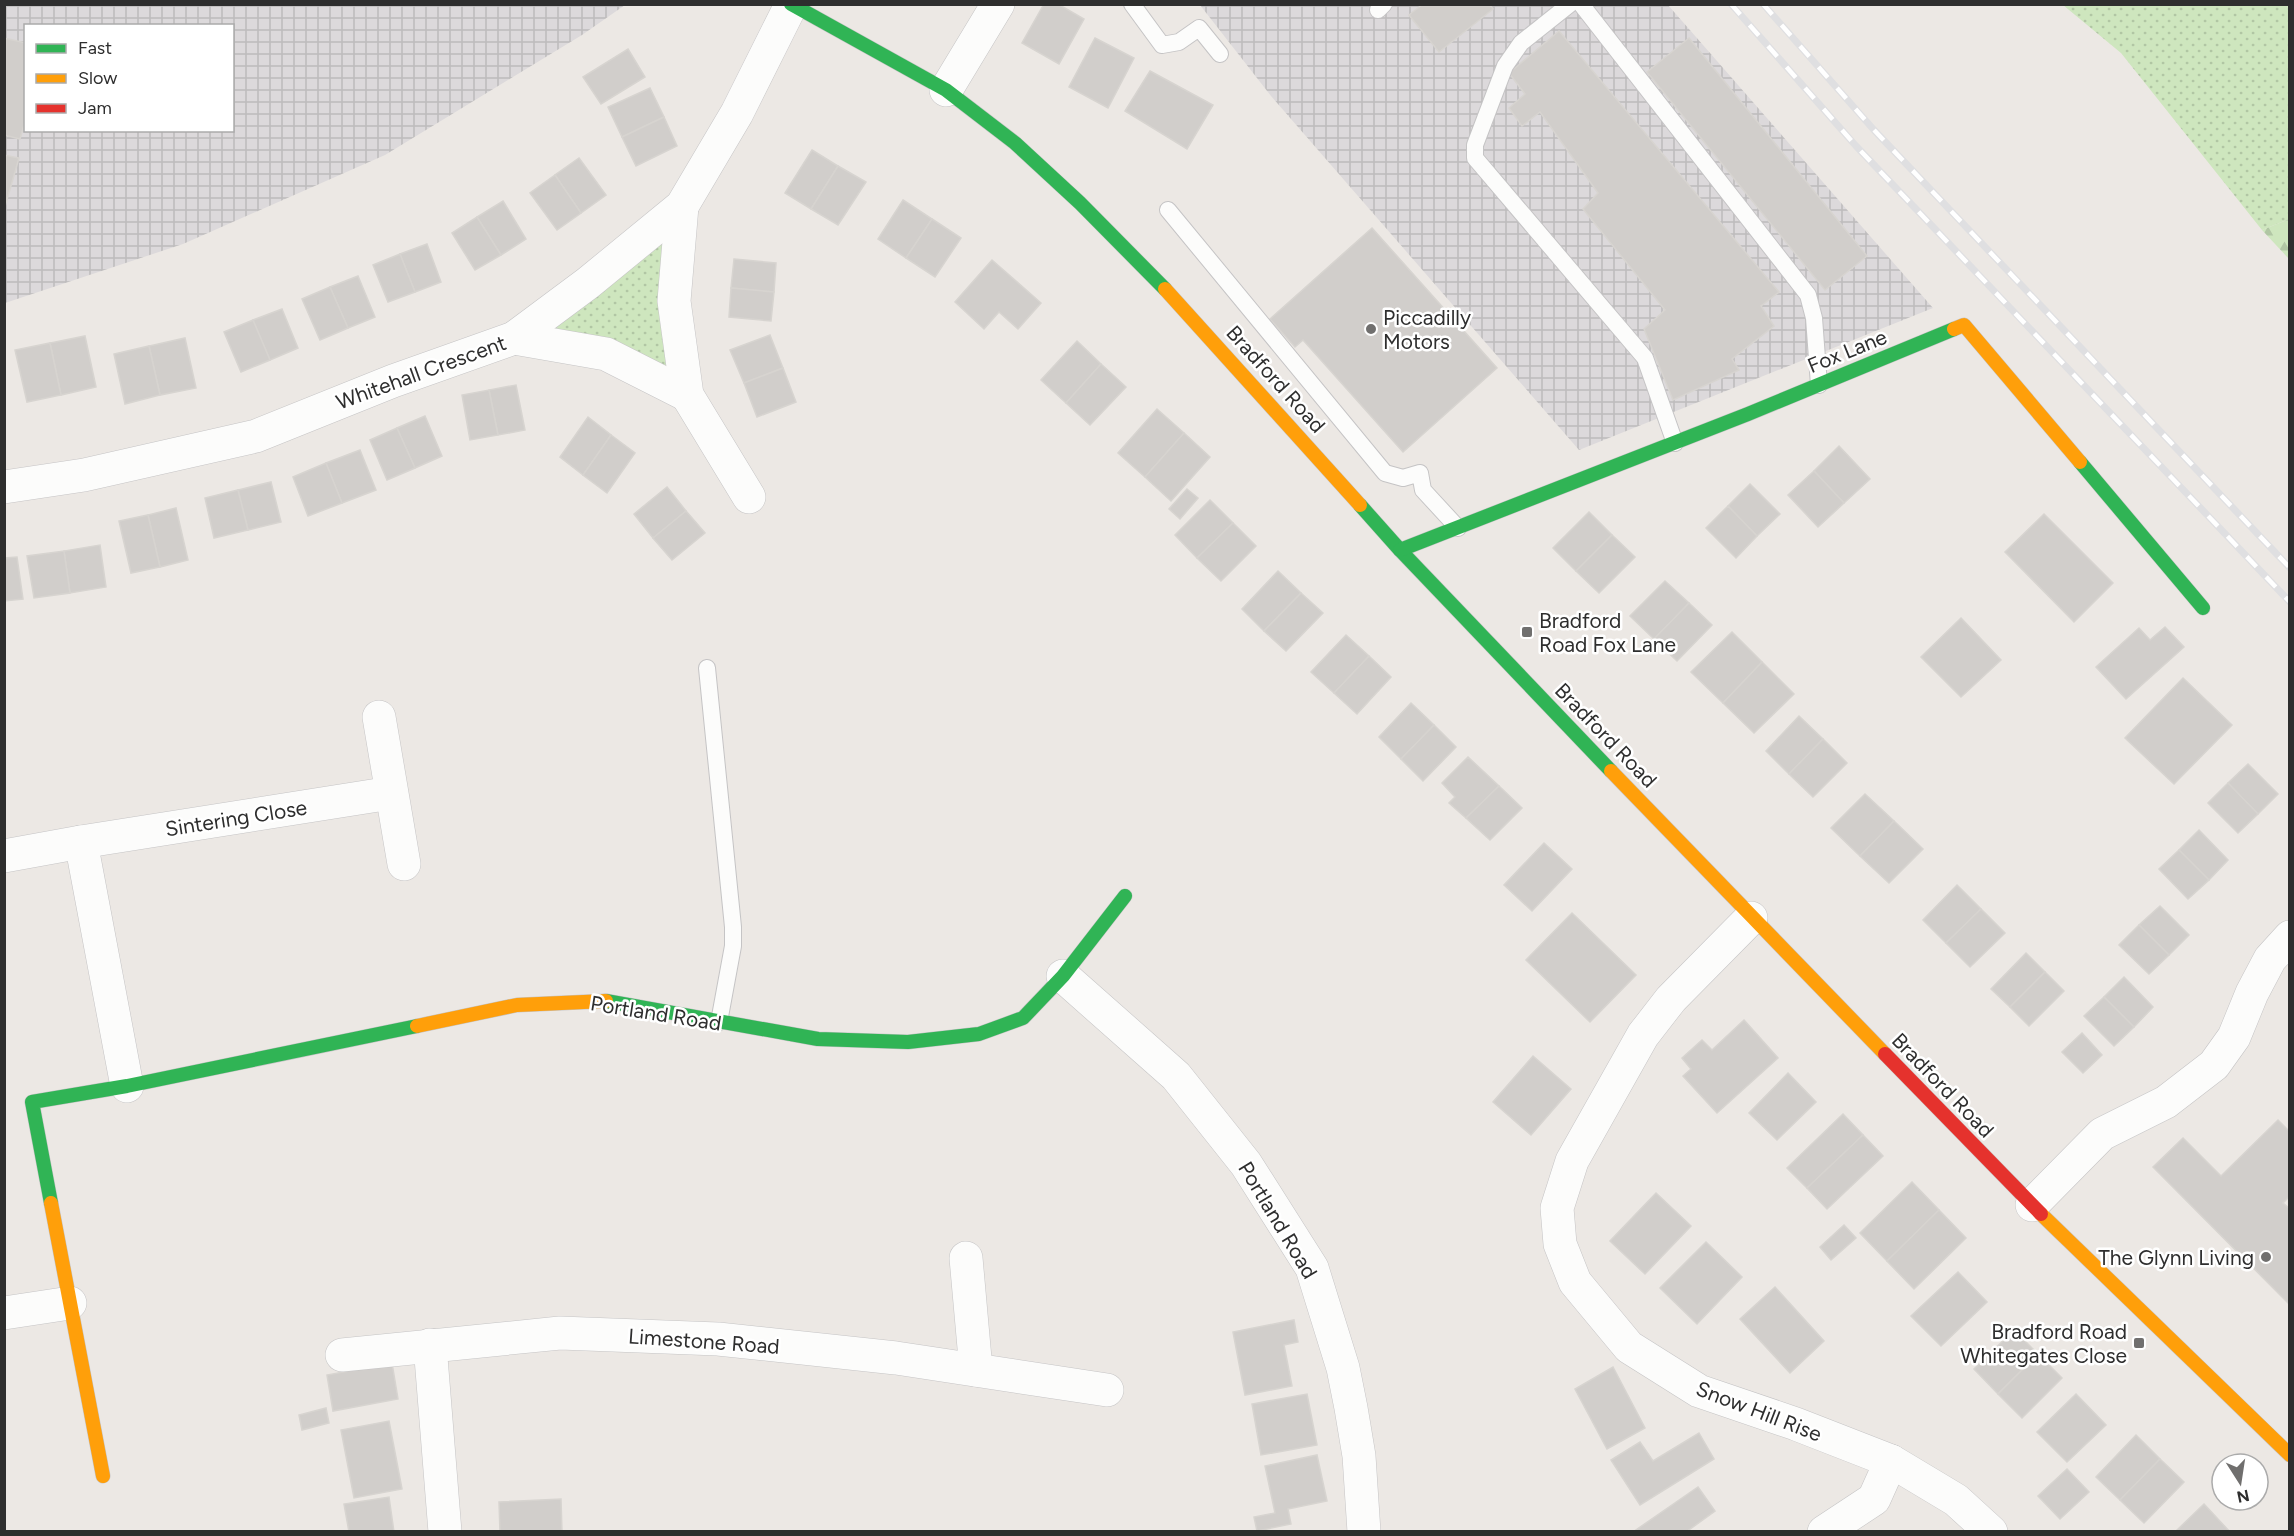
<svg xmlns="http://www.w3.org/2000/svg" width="2294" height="1536" viewBox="0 0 2294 1536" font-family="Figtree,sans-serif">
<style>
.industrial{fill:url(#industrial-grid);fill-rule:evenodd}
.grass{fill:url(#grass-dots)}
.forest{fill:url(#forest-firs)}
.building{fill:#d1cecb;stroke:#d7d4d0;stroke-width:1.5}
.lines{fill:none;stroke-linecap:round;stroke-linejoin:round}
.lane-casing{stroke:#c5c4c5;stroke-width:18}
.street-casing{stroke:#c5c4c5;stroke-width:34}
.fast-casing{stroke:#c5c4c5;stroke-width:15}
.slow-casing{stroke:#c5c4c5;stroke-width:15}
.jam-casing{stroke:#c5c4c5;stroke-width:15}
.lane{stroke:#fcfcfb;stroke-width:16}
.street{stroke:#fcfcfb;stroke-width:33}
.fast{stroke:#30b455;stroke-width:14}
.slow{stroke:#ff9f0a;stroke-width:14}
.jam{stroke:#e5322d;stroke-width:14}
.rail-casing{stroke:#dfdfe1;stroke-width:7}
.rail{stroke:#fff;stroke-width:4.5;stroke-dasharray:14;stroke-linecap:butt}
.poi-dot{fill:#706f6e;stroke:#fff;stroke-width:2}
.labels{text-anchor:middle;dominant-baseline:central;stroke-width:5;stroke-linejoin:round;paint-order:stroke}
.poi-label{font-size:21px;fill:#2e2e2e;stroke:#fff;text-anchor:start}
.street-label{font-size:21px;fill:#2e2e2e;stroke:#fff}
</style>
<defs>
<pattern id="industrial-grid" width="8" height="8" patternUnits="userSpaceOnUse" patternTransform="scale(1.5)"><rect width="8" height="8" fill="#dcd9db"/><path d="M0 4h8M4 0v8" fill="none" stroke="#bdbbbc"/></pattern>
<pattern id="grass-dots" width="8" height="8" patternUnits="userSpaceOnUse" patternTransform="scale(1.5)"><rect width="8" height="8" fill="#cee6be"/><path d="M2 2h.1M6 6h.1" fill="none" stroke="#b1c6a4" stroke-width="1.8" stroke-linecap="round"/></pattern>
<pattern id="forest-firs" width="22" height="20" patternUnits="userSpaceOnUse" patternTransform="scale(1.5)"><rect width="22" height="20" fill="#cee6be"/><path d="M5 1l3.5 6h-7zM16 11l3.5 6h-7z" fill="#b1c6a4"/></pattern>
</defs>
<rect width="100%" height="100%" fill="#ece8e4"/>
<!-- industrial -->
<g class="industrial">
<path d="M 4,5 L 625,5 L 582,35 L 385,155 L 183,244 L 5,303 ZM 26,26 L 232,26 L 232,130 L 26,130 Z"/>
<polygon points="1200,5 1668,5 1933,308 1579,450 1271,96"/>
</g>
<!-- grass -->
<g class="grass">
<polygon points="2063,5 2289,5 2289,219 2262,230 2121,53"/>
<polygon points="682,206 687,395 514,338"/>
</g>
<!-- forest -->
<polygon class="forest" points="2289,219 2289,259 2262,230"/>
<!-- building -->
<g class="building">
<polygon points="1044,4 1058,4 1084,19 1059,64 1022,43"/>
<polygon points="1423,4 1489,4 1493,9 1439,52 1409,15"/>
<polygon points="1559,31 1779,292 1761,306 1774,326 1732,359 1739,370 1673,400 1644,329 1665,310 1583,209 1598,193 1540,112 1522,126 1509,108 1525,94 1509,73"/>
<polygon points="4,38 26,43 26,118 20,139 4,135"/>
<polygon points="1095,38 1134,58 1108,108 1069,87"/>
<polygon points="1689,38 1867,256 1825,290 1647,72"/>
<polygon points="628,49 645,77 601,104 583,77"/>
<polygon points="1150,71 1213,105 1187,149 1125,111"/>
<polygon points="650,88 664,117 622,137 608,107"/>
<polygon points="664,117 677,146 636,166 622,137"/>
<polygon points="812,150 838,166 811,209 785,193"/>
<polygon points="4,155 19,158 4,210"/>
<polygon points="579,158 606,195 581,213 555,175"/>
<polygon points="838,166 866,182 838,225 811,209"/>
<polygon points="555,175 581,213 557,230 530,193"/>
<polygon points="903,200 932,219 906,258 878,239"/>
<polygon points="503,201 526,239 501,255 477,217"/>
<polygon points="477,217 501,255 475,270 452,233"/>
<polygon points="932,219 961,238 935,277 906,258"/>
<polygon points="1372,228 1497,368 1403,452 1303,340 1295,347 1270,319"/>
<polygon points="427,244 441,282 415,292 400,254"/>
<polygon points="400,254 415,292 388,302 373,265"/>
<polygon points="734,259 776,263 774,292 731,288"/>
<polygon points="992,260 1041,303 1018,329 999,312 984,329 955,302"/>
<polygon points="358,276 375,317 348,328 330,287"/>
<polygon points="330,287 348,328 320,340 302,299"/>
<polygon points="731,288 774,292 771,321 729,317"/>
<polygon points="282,309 298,348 270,360 253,320"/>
<polygon points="253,320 270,360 241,372 224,332"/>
<polygon points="770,335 783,368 744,383 730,350"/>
<polygon points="85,336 96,387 61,395 50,343"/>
<polygon points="185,338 196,388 160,395 149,346"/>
<polygon points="1077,341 1101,364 1066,403 1041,380"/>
<polygon points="50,343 61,395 27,402 15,350"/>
<polygon points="149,346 160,395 125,404 114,354"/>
<polygon points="1101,364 1126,387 1090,425 1066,403"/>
<polygon points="783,368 796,402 757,417 744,383"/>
<polygon points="516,385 525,430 498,435 489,390"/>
<polygon points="489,390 498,435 470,440 462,395"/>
<polygon points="1157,409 1184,433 1145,477 1118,453"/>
<polygon points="425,416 442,456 415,468 397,428"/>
<polygon points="588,417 611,435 583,475 560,457"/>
<polygon points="397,428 415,468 387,480 370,440"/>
<polygon points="1184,433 1210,457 1171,501 1145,477"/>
<polygon points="611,435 635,453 607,493 583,475"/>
<polygon points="1839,446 1870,479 1844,503 1814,471"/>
<polygon points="360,450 376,490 342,503 326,463"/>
<polygon points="326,463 342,503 308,516 293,477"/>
<polygon points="1814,471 1844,503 1818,527 1788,495"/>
<polygon points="271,482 281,522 248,530 238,490"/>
<polygon points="1750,484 1780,514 1757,536 1728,506"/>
<polygon points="667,487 686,511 653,538 634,514"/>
<polygon points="1187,489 1198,498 1180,519 1169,509"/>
<polygon points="238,490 248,530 214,538 205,498"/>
<polygon points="1210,500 1233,523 1197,558 1175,535"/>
<polygon points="1728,506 1757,536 1736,558 1706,528"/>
<polygon points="176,508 188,560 160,567 148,515"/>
<polygon points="686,511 705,533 672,560 653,538"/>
<polygon points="1589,512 1612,535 1576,571 1553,548"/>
<polygon points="2044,514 2113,583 2074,622 2005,552"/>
<polygon points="148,515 160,567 131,573 119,521"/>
<polygon points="1233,523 1256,546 1221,581 1197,558"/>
<polygon points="1612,535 1635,557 1599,593 1576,571"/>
<polygon points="100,545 106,587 70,593 64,551"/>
<polygon points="64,551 70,593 34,598 27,556"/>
<polygon points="17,557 23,599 4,601 4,558"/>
<polygon points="1278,571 1301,593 1264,631 1242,609"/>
<polygon points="1665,581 1689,603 1654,639 1630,616"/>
<polygon points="1301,593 1323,613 1286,651 1264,631"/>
<polygon points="1689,603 1712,625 1677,661 1654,639"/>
<polygon points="1961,618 2001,660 1961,697 1921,657"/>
<polygon points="2165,627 2184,647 2126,699 2096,667 2139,628 2150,640"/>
<polygon points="1732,632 1762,662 1723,703 1691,672"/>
<polygon points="1346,635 1369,656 1334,693 1311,672"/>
<polygon points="1369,656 1391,677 1357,714 1334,693"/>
<polygon points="1762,662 1794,694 1754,733 1723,703"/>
<polygon points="2183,678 2232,725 2174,784 2125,738"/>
<polygon points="1411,703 1434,725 1401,759 1379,737"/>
<polygon points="1799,716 1823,739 1789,774 1766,751"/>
<polygon points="1434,725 1456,747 1423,781 1401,759"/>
<polygon points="1823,739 1847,763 1813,797 1789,774"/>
<polygon points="1468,757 1499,786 1466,818 1449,803 1455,797 1442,783"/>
<polygon points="2248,764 2278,794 2258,814 2228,783"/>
<polygon points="2228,783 2258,814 2238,833 2208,803"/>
<polygon points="1499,786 1522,808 1490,840 1466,818"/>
<polygon points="1865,794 1894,821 1860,856 1831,828"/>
<polygon points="1894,821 1923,849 1889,883 1860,856"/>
<polygon points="2199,830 2228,860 2209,880 2179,850"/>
<polygon points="1544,843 1572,869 1532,911 1504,885"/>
<polygon points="2179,850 2209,880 2188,899 2159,869"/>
<polygon points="1957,885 1981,909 1946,943 1923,920"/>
<polygon points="2160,906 2189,935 2169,955 2139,925"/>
<polygon points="1981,909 2005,933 1970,967 1946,943"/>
<polygon points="1572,913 1636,975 1590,1022 1526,960"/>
<polygon points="2139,925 2169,955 2149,974 2119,945"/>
<polygon points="2026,953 2045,972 2010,1007 1991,989"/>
<polygon points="2045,972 2064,991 2029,1026 2010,1007"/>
<polygon points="2124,977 2153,1007 2134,1027 2104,997"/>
<polygon points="2104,997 2134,1027 2114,1046 2084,1016"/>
<polygon points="1744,1020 1778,1058 1717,1113 1683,1076 1691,1069 1682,1058 1702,1040 1712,1050"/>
<polygon points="2082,1033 2102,1055 2083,1073 2062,1052"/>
<polygon points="1533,1056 1571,1089 1531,1135 1493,1102"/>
<polygon points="1788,1073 1816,1102 1777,1140 1749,1113"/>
<polygon points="1843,1114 1863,1135 1807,1188 1787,1168"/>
<polygon points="2278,1120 2290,1132 2290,1196 2283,1203 2290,1209 2290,1305 2153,1167 2183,1138 2221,1176"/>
<polygon points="1863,1135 1883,1156 1827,1209 1807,1188"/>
<polygon points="1912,1182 1939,1210 1887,1261 1860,1233"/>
<polygon points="1656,1193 1691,1226 1645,1274 1610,1241"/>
<polygon points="1939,1210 1966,1238 1914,1289 1887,1261"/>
<polygon points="1844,1225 1856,1238 1831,1260 1820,1247"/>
<polygon points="1706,1242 1742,1277 1697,1324 1660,1288"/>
<polygon points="1958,1272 1987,1302 1941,1346 1911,1316"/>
<polygon points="1775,1287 1824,1341 1790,1373 1740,1319"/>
<polygon points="1294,1320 1298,1342 1284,1345 1292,1386 1245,1395 1233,1332"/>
<polygon points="2014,1330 2038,1354 1998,1394 1974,1369"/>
<polygon points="2038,1354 2062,1378 2022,1418 1998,1394"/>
<polygon points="392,1363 398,1399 333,1411 327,1375"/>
<polygon points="1613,1367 1645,1428 1607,1449 1575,1389"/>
<polygon points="1307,1394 1317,1445 1261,1455 1252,1404"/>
<polygon points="2076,1394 2106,1425 2067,1462 2037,1432"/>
<polygon points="326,1408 329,1423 302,1430 299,1415"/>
<polygon points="389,1421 402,1489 354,1498 341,1430"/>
<polygon points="1699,1433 1714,1459 1640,1505 1611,1460 1640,1442 1653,1461"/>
<polygon points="2136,1435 2160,1459 2120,1500 2096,1477"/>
<polygon points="1317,1455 1327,1501 1288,1509 1291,1524 1257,1531 1254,1517 1275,1513 1265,1466"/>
<polygon points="2160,1459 2184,1482 2144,1523 2120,1500"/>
<polygon points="2067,1469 2089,1492 2060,1519 2038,1496"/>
<polygon points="1698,1487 1715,1511 1686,1532 1633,1532"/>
<polygon points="389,1497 394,1532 349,1532 344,1504"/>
<polygon points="561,1499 562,1532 500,1532 499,1502"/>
<polygon points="2204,1504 2230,1532 2175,1532"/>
</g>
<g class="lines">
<!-- lane casing -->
<g class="lane-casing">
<g id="lane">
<polyline points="1132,4 1162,45 1179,42 1199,28 1220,54"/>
<polyline points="1570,4 1521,43 1505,66 1475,145 1475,158 1645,358 1675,443"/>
<polyline points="1581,4 1808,295 1814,318 1819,385"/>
<polyline points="1378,10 1384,4"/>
<polyline points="1168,210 1385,473 1403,478 1420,473 1423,490 1458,528"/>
<polyline points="707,668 733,927 733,946 719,1022"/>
</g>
</g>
<!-- street casing -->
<g class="street-casing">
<g id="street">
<polyline points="946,90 998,4"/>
<polyline points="682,206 674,301 687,395 749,497"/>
<polyline points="514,338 606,354 687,395"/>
<polyline points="4,487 84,475 256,436 393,381 514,338 588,283 682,206 737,113 791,5"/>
<polyline points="379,717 404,864"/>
<polyline points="81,842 391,793"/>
<polyline points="4,856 81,842 127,1086"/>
<polyline points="1751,918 1671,999 1643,1035 1572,1161 1557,1208 1560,1244 1575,1282 1629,1347 1699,1391 1796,1424 1891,1461 1956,1500 1991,1532"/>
<polyline points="1063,976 1176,1076 1246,1164 1312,1268 1343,1368 1351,1408 1359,1456 1364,1532"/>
<polyline points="2032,1205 2102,1134 2166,1102 2214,1065 2234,1037 2252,993 2270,959 2290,937"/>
<polyline points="966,1258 976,1370"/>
<polyline points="4,1313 70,1303"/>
<polyline points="430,1345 445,1532"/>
<polyline points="342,1355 560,1333 718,1339 896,1358 1107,1390"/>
<polyline points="1824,1532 1874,1499 1891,1461"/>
</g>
</g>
<!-- fast casing -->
<g class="fast-casing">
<g id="fast">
<polyline points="791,4 946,90 1015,143 1080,203 1165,289"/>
<polyline points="2080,462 2203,608"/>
<polyline points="1360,505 1400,550 1611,771"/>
<polyline points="1400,550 1748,414 1954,329"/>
<polyline points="606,1001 818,1039 908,1042 979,1034 1023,1018 1063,976 1125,896"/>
<polyline points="51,1203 32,1102 127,1086 417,1026"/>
</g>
</g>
<!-- slow casing -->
<g class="slow-casing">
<g id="slow">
<polyline points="1165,289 1360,505"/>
<polyline points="1954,329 1964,325 2080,462"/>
<polyline points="1611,771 1885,1054"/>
<polyline points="417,1026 517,1005 606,1001"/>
<polyline points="51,1203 103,1476"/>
<polyline points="2041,1214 2290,1455"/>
</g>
</g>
<!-- jam casing -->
<g class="jam-casing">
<polyline id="jam" points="1885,1054 2041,1214"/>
</g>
<!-- lane -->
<use href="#lane" class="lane"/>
<!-- street -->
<use href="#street" class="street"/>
<!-- fast -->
<use href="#fast" class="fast"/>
<!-- slow -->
<use href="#slow" class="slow"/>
<!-- jam -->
<use href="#jam" class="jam"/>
<!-- rail casing -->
<g class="rail-casing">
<g id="rail">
<polyline points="1731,4 1856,146 2290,602"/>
<polyline points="1763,4 1874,130 2290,568"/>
</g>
</g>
<!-- rail -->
<use href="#rail" class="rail"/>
</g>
<!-- markers -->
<g class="poi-dot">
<circle cx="1371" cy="329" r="6"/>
<rect x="1521" y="626" width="12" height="12" rx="3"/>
<circle cx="2266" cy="1257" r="6"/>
<rect x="2133" y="1337" width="12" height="12" rx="3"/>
</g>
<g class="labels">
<!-- poi labels -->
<g class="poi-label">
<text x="1383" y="317">Piccadilly<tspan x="1383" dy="24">Motors</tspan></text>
<text x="1539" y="620">Bradford<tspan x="1539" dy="24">Road Fox Lane</tspan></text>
<text x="2254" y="1257" text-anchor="end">The Glynn Living</text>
<text x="2127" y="1331" text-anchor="end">Bradford Road<tspan x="2127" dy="24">Whitegates Close</tspan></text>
</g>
<!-- street labels -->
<g class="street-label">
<text transform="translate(1847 351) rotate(-22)">Fox Lane</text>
<text transform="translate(421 372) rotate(-20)">Whitehall Crescent</text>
<text transform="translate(1276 379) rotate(48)">Bradford Road</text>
<text transform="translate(1606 735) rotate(46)">Bradford Road</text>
<text transform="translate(236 818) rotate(-9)">Sintering Close</text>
<text transform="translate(656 1013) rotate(9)">Portland Road</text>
<text transform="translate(1943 1085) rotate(46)">Bradford Road</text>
<text transform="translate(1278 1220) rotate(59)">Portland Road</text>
<text transform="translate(704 1341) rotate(4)">Limestone Road</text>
<text transform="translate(1759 1411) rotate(21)">Snow Hill Rise</text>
</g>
</g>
<!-- border -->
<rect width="2294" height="1536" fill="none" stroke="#2e2e2e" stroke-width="12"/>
<!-- legend -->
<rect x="24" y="24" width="210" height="108" fill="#ffffff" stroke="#ababab" stroke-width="1.5"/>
<rect x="36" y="44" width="30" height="9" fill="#30b455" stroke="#ababab" stroke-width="1.5"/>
<text x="78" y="54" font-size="18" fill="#2e2e2e">Fast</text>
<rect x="36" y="74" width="30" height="9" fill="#ff9f0a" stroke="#ababab" stroke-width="1.5"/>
<text x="78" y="84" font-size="18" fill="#2e2e2e">Slow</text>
<rect x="36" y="104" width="30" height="9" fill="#e5322d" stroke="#ababab" stroke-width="1.5"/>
<text x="78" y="114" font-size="18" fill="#2e2e2e">Jam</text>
<!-- north arrow -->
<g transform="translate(2240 1482) rotate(168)"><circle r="28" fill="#ffffff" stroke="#ababab" stroke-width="1.5"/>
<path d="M0-4.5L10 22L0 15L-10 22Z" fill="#706f6e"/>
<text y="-9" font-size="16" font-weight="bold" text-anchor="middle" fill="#2e2e2e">N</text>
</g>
</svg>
